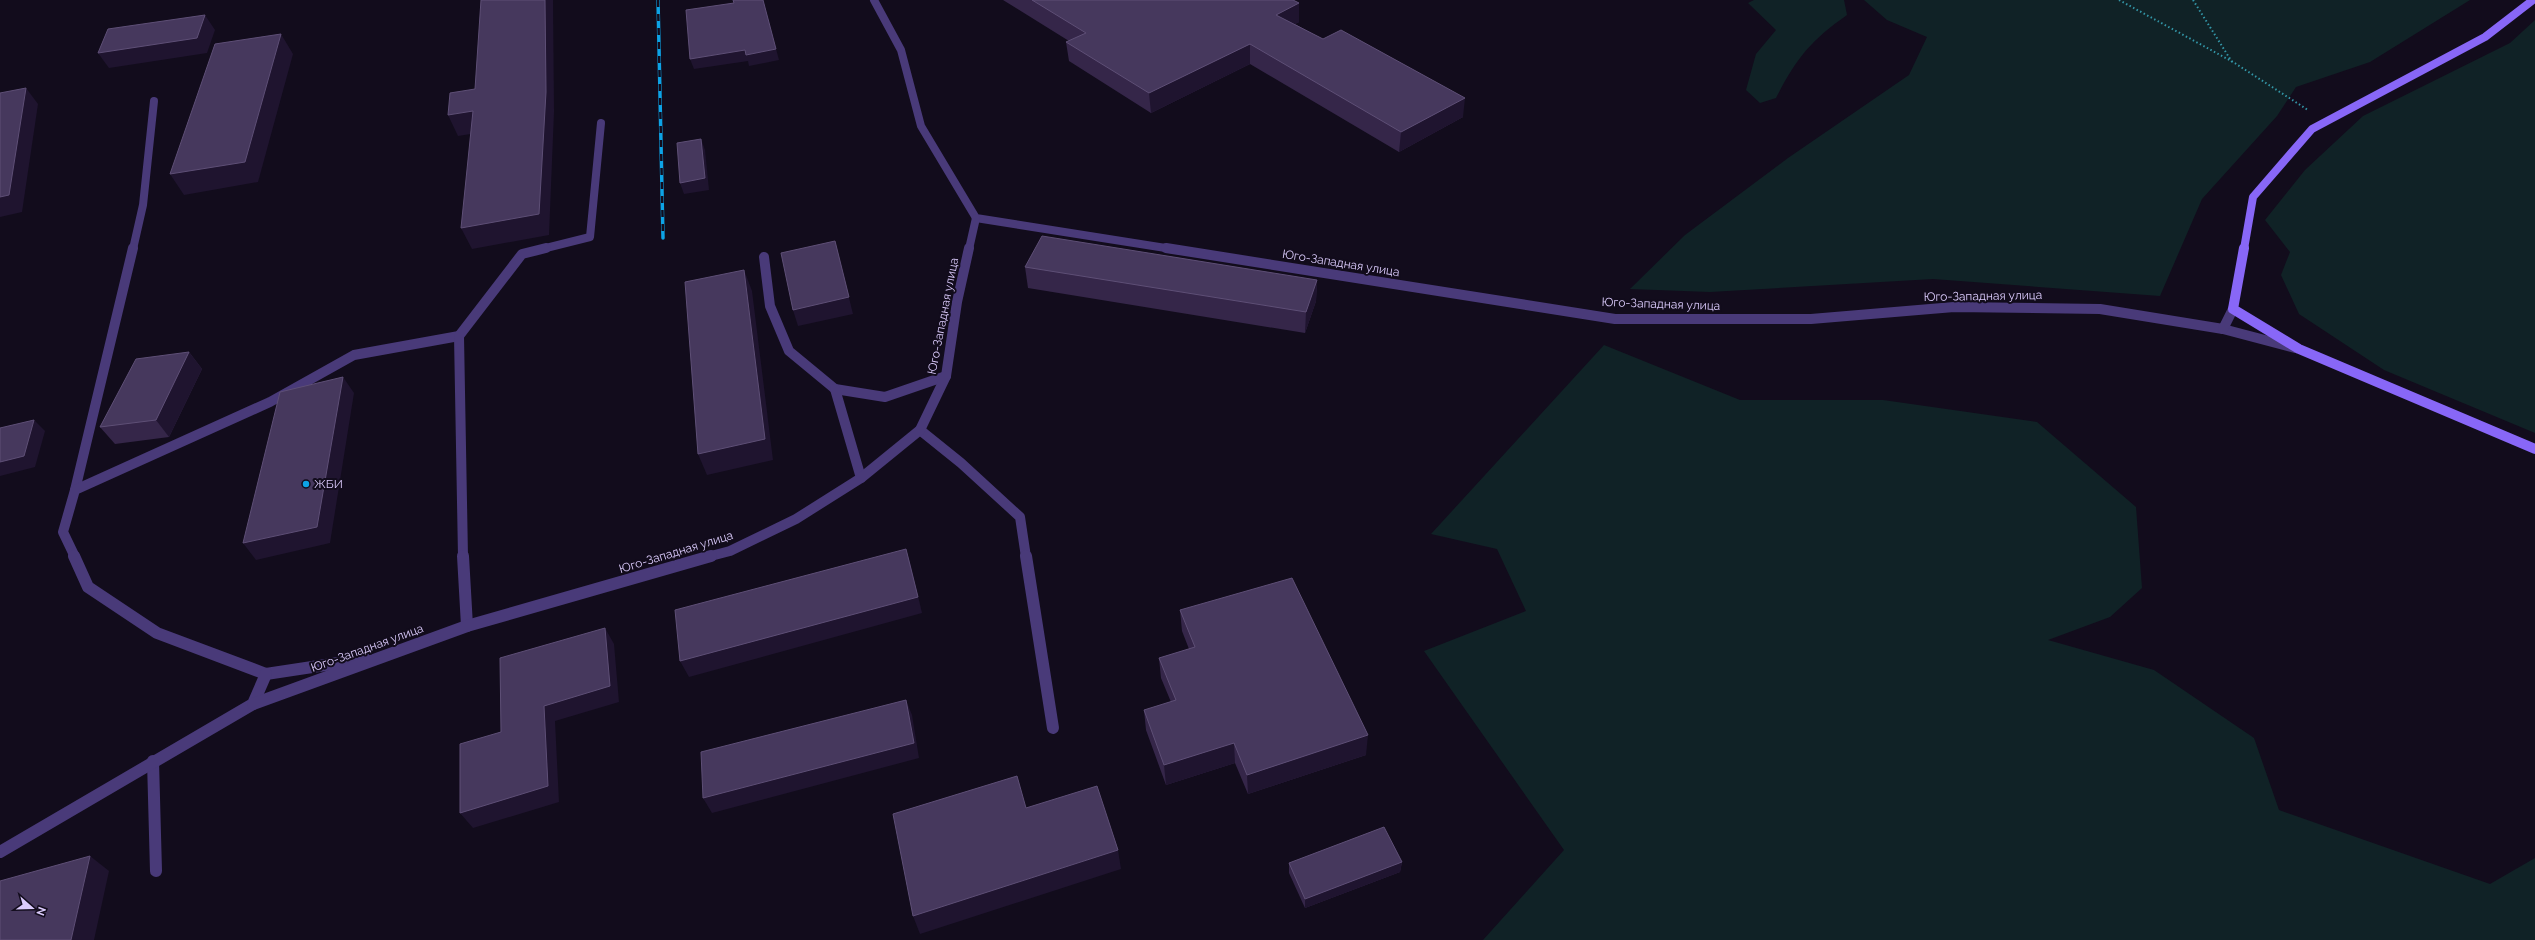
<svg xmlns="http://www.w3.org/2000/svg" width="2535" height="940" viewBox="0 0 2535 940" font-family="Raleway,sans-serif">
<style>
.green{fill:#102226}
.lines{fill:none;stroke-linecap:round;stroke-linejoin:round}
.path{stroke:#3396a7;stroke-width:2;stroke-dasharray:1.5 2.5;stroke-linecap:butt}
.lane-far2{stroke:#493a79;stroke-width:8}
.lane-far1{stroke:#493a79;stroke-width:10}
.lane{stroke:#493a79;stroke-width:12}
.street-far2{stroke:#493a79;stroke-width:8}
.street-far1{stroke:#493a79;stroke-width:10}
.street{stroke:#493a79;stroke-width:12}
.secondary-far1{stroke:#8867f7;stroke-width:8}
.secondary{stroke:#8867f7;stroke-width:10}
.rail-casing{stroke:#0da3e6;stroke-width:3.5}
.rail{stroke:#120c1c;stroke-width:2.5;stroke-dasharray:7;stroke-linecap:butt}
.wall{fill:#352649}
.shaded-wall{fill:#1f142f}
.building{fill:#46385d;stroke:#5e4f76}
.poi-dot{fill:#0da3e6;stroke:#120c1c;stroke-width:1.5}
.labels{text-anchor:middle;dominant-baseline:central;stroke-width:4;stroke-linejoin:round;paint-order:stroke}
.street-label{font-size:12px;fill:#dbcbfc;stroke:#120c1c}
.poi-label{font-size:12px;fill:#dbcbfc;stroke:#120c1c;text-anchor:start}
</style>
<rect width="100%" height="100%" fill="#120c1c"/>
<!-- green -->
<g class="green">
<path d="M 1754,0 L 1844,0 L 1847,15 C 1810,41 1796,59 1776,98 L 1760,103 L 1746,90 L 1756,54 L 1776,30 L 1748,3 Z"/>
<polygon points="1864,0 2470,0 2370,62 2296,87 2277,116 2202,199 2160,296 1933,279 1710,292 1630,289 1685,235 1788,158 1909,75 1927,37 1887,20"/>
<polygon points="2535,20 2535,433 2384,370 2299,314 2281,275 2290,252 2265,220 2305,170 2363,116 2510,43"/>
<polygon points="1604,345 1740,400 1883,400 2037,422 2136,507 2142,588 2110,617 2048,640 2154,670 2254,738 2279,810 2490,884 2535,858 2535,940 1483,940 1564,850 1424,651 1526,611 1497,549 1431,534"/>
</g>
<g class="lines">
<!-- path -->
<g class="path">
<polyline points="2119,0 2233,62 2308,110"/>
<polyline points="2193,0 2232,62"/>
</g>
<!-- lane-far2 -->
<g class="lane-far2">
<polyline points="133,249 143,205 154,101"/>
<polyline points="542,249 590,237 601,123"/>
</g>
<!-- lane-far1 -->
<g class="lane-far1">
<polyline points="764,257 770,306 789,351 835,389 885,397 946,376"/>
<polyline points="835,389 861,478"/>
<polyline points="920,430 961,463 1020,517 1026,557"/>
<polyline points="75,490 133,248"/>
<polyline points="75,557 63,532 75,490 270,402 354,355 459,336"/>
<polyline points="463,557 459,336 522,254 546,248"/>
</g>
<!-- lane -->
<g class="lane">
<polyline points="74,556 88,587 157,633 266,674 365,659"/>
<polyline points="463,556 467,626"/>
<polyline points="1026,556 1053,728"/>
<polyline points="153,761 156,871"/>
<polyline points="0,852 253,704 266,674"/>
</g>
<!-- street-far2 -->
<g class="street-far2">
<polyline points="874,0 901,50 921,126 976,218 1172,249"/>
<polyline points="969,249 976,218"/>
</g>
<!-- street-far1 -->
<g class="street-far1">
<polyline points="1166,248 1615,319 1811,319 1954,307 2100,309 2223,329 2295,348"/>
<polyline points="2223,329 2233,309"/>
<polyline points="707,557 730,551 796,519 861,478 920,430 946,376 957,302 969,248"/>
</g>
<!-- street -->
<polyline class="street" points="253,704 467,626 711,556"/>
<!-- secondary-far1 -->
<polyline class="secondary-far1" points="2244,249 2253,197 2312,129 2485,37 2533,0"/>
<!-- secondary -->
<polyline class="secondary" points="2244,248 2233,309 2299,349 2535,449"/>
<!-- rail casing -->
<g class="rail-casing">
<polyline id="rail" points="658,0 663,238"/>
</g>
<!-- rail -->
<use href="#rail" class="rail"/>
</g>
<!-- wall -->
<g class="wall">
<polygon points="1003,0 1293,0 1299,3 1299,22 1295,24 1463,117 1399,152 1250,64 1151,113 1069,61 1066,42 1069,41"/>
<polygon points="1025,267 1317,280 1316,301 1305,333 1028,288"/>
<polygon points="189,352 202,369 169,437 115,444 100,427"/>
<polygon points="1180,610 1366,755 1248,794 1235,763 1166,785 1146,730 1144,710 1171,702 1161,678 1159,658 1189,649 1182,631"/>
<polygon points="1402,862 1400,872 1305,908 1289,873 1289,863"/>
</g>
<!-- shaded-wall -->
<g class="shaded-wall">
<polygon points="545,0 553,0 554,112 549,235 472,249 461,228"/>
<polygon points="763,0 779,60 749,66 748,61 694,69 690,59 745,50"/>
<polygon points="1299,3 1299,22 1276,34 1276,15"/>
<polygon points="205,15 215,30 207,53 109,68 98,53"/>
<polygon points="281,34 293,54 258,182 184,195 170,174"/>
<polygon points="1250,44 1250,64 1151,113 1149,93"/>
<polygon points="26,88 38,104 22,212 0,217 0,197"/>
<polygon points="1465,98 1463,117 1399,152 1401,132"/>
<polygon points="473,111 483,132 458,136 448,115"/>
<polygon points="701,139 705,150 709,190 684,194 680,183"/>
<polygon points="835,241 853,314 798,326 793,310"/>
<polygon points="744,270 752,291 773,460 707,475 698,454"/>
<polygon points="1317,280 1316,301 1305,333 1306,312"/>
<polygon points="189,352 202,369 169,437 156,420"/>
<polygon points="343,377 354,393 330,543 256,560 243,543"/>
<polygon points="34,420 45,431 35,467 0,476 0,462"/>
<polygon points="906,549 911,566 922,613 689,677 680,661"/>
<polygon points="605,628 614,644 619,702 555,721 559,802 473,828 460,813"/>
<polygon points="906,700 912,715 919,758 712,813 703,798"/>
<polygon points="1368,735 1366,755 1248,794 1247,775"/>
<polygon points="1234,743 1235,763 1166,785 1164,765"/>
<polygon points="1118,850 1121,869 920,934 913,916"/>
<polygon points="90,856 109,871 94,940 71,940"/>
<polygon points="1402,862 1400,872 1305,908 1305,899"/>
</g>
<!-- building -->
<g class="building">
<polygon points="481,0 545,0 546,92 539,214 461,228 473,111 448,115 450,93 475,89"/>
<polygon points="733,0 763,0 776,49 746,55 745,50 690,59 686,10 734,3"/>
<polygon points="1032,0 1293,0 1299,3 1276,15 1323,39 1341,30 1465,98 1401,132 1250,44 1149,93 1066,42 1086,33"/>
<polygon points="205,15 197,38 98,53 108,29"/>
<polygon points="281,34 245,162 170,174 215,44"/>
<polygon points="26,88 9,195 0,197 0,93"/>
<polygon points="701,139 705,178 680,183 677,143"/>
<polygon points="1042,236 1317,280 1306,312 1025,267"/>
<polygon points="835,241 849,297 793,310 781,253"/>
<polygon points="744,270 765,439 698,454 685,282"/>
<polygon points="189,352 156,420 100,427 136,359"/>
<polygon points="343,377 317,527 243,543 280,392"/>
<polygon points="34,420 24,456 0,462 0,428"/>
<polygon points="906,549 918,597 680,661 675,610"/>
<polygon points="1292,578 1368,735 1247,775 1234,743 1164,765 1144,710 1176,700 1159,658 1195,647 1180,610"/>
<polygon points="605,628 610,686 544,706 548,786 460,813 460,744 501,732 500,658"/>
<polygon points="906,700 914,743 703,798 701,752"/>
<polygon points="1017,776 1026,808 1097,786 1118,850 913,916 893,814"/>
<polygon points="1384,827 1402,862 1305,899 1289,863"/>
<polygon points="90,856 71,940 0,940 0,881"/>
</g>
<!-- markers -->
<circle class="poi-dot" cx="306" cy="484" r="4"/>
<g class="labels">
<!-- street labels -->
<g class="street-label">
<text transform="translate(1341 263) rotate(9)">Юго-Западная улица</text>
<text transform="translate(1983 296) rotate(-1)">Юго-Западная улица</text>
<text transform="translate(1661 304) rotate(2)">Юго-Западная улица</text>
<text transform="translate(943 316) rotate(-79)">Юго-Западная улица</text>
<text transform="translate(676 552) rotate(-17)">Юго-Западная улица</text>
<text transform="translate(367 648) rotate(-20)">Юго-Западная улица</text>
</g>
<!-- poi labels -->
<g class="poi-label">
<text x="314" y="484">ЖБИ</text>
</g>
</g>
<!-- north arrow -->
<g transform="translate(32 908) rotate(110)" stroke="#120c1c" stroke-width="3" paint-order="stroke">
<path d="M0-3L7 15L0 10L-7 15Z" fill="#dbcbfc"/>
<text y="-6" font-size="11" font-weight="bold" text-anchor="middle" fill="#dbcbfc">N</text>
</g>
</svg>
